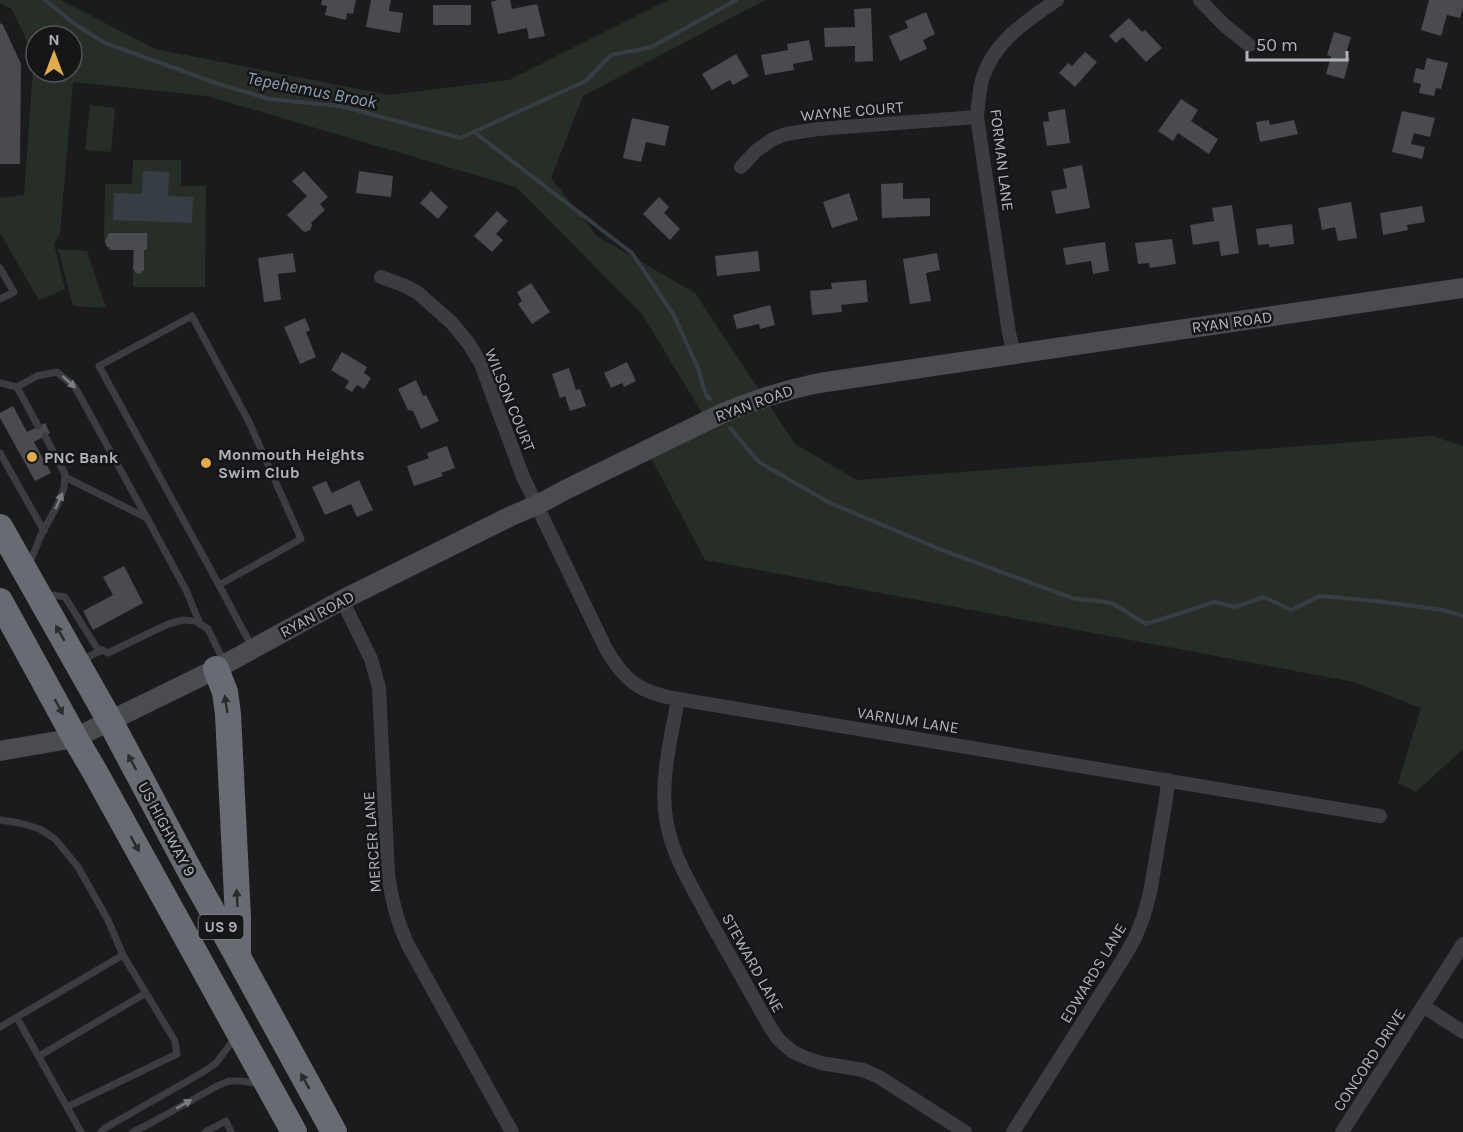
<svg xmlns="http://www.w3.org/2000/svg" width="1463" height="1132" viewBox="0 0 1463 1132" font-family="Karla,sans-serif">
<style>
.green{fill:#272e28;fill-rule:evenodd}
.water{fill:#363e45}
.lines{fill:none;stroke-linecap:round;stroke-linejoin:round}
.stream{stroke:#363e45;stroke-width:4}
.building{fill:#4a4b4f}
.lane{stroke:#3c3d41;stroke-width:7}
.street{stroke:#3c3d41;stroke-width:14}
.secondary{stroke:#4a4c51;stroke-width:20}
.highway{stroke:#696b72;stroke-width:26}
.oneway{fill:#7b7e84}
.oneway2{fill:#2b2b2e}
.poi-dot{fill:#e0ac4f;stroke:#161618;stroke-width:2}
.labels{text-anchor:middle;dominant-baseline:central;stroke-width:5;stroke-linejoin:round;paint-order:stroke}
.shield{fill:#161618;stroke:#81848a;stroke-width:1.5}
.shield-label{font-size:15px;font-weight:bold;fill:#afb3bb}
.street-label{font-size:16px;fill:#afb3bb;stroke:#161618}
.poi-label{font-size:16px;font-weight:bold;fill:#afb3bb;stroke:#161618;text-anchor:start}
.water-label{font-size:18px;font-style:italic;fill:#8aa0b2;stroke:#161618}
</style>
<rect width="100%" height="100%" fill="#1b1b1d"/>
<!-- green -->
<g class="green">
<path d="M 0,0 L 61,0 L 155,49 L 389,95 L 509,80 L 668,0 L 769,0 L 763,1 L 583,96 L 551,178 L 597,236 L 695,293 L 795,444 L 857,480 L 1432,436 L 1463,446 L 1463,749 L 1416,792 L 1398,783 L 1421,708 L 1354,682 L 705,560 L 648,452 L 707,421 L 642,314 L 516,187 L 207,96 L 73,82 L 60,233 L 54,244 L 65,289 L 39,300 L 0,233 L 0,198 L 24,195 L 34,56 L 12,9 L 0,3 ZM 36,36 L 72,36 L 72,72 L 36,72 Z"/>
<polygon points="90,105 115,108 111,152 85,150"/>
<polygon points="133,160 181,160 181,186 206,186 205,287 133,287 133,250 108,250 104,241 105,184 132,184"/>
<polygon points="58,249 87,251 106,308 73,306"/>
</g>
<!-- water -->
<polygon class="water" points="143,171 169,172 168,196 193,197 192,223 113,220 114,193 142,194"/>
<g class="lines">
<!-- stream -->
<g class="stream">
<polyline points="45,0 76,25 105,43 216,83 269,99 341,106 460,138 586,81 611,55 652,47 736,0"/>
<polyline points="474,132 632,253 673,314 698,368 706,395 710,399"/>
<polyline points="730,428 759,462 828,502 942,550 1072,598 1112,603 1146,624 1215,602 1235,607 1264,597 1291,610 1320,596 1376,601 1443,610 1463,616"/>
</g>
</g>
<!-- building -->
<g class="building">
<polygon points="322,0 356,0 353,14 347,13 346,20 325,15 327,6 321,5"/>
<polygon points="371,0 391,0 389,11 403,13 400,33 366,27"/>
<polygon points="498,0 510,0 512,9 537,4 545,36 529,39 527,28 498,34 491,2"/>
<polygon points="1429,0 1463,0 1463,8 1460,18 1447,15 1441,36 1421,30"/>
<rect x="433" y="5" width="38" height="20"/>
<polygon points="871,8 873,61 855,62 855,46 825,47 824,28 855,27 854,9"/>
<polygon points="926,12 935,34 923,40 927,49 900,61 889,36 908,28 905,21"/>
<polygon points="1129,18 1142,32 1145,30 1162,48 1146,62 1123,37 1116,43 1109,36"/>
<polygon points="0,23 3,25 21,64 20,164 0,164"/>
<polygon points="1334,32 1351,37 1345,57 1350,58 1344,79 1326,74 1331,56 1327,55"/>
<polygon points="809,40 813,60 793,64 794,70 765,75 761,55 788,50 787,44"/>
<polygon points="1085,52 1097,62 1075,87 1059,73 1068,63 1072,66"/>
<polygon points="736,54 749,76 733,85 730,80 712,90 702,74"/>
<polygon points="1427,58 1448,63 1441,89 1436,88 1434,96 1419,93 1421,84 1413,82 1416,68 1424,70"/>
<polygon points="1181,99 1198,110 1191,121 1218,139 1209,154 1178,133 1173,141 1158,131"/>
<polygon points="1065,109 1070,143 1047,146 1043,122 1049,121 1048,112"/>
<polygon points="1402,111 1435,118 1430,137 1414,133 1411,144 1425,147 1422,159 1392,152"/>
<polygon points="632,118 669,126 665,146 646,142 641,162 623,158"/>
<polygon points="1269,120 1270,125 1294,120 1298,134 1260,142 1256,122"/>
<polygon points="1082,165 1090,208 1056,214 1051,191 1067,188 1063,169"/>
<polygon points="304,171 328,197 320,204 325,210 311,223 312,225 310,230 305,232 304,231 303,231 287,215 307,196 292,181"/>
<polygon points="359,171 393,176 391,197 356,193"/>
<polygon points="903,183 903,199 930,198 930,216 882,218 881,184"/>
<polygon points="431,191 448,207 438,219 420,203"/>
<polygon points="849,193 858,220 832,228 823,202"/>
<polygon points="659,197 669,207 664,213 680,229 670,240 643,214"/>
<polygon points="1351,202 1357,238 1338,241 1335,227 1322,230 1318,208"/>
<polygon points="1232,205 1239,253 1221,256 1219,241 1193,245 1190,225 1214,221 1212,208"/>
<polygon points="1422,206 1425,222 1407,225 1408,230 1383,235 1380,213"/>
<polygon points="497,211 508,221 496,234 503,240 492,252 474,236"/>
<polygon points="1292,224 1294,244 1269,247 1269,244 1258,245 1256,229"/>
<polygon points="109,233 147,233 147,250 144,250 144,271 142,271 142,272 139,274 135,272 135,270 133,270 134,250 110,250 110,247 107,247 105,241"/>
<polygon points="1172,239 1176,264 1150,268 1149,263 1138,264 1135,243"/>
<polygon points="1105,242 1109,271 1093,274 1091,261 1066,265 1063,248"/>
<polygon points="758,251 760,271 717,276 715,256"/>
<polygon points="293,253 296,272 278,274 281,300 264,302 258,258"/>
<polygon points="937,253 940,270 926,273 931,301 910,304 903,259"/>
<polygon points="866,280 868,302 841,305 842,312 812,315 810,291 832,289 831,283"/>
<polygon points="531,283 550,312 532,324 518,304 522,301 517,292"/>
<polygon points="770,305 775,325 760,329 759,324 737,329 733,315"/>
<polygon points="305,318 310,330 306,332 316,357 300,364 284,327"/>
<polygon points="342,352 367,367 364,373 371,378 364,389 357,385 352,392 345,388 349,381 331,370"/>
<polygon points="627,362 636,381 624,387 622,383 611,388 604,373"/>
<polygon points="569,368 576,390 580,389 586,406 570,411 565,396 560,398 552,374"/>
<polygon points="416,380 423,396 426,395 439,421 421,429 413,411 408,410 398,389"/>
<polygon points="13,406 27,432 45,423 50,433 34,442 51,473 35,481 0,418 0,413"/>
<polygon points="447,446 455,468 441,473 443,476 414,486 407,466 429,458 427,453"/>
<polygon points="359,480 373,510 357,517 351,504 325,515 312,487 326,481 332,493"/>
<polygon points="124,566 143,603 93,630 83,611 113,595 103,577"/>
</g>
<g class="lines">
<!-- lane -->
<g class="lane">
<polyline points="0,268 14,292 0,299"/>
<polyline points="0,383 17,387 38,426"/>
<polyline points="17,387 37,376 57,372 75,387 147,518"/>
<polyline points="0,453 44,531"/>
<polyline points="65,477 147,518 186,590 200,624"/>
<polyline points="29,565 40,537 57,506 64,488 65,474 45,436"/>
<polyline points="219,585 99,366 192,316 249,422 301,539 219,585 252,647"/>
<polyline points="46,597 53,595 65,597 97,648 108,653 168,624 183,620 196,621 208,629 224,662"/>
<polyline points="82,660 102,650"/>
<polyline points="0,820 20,823 40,829 55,839 78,867 108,920 123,955 175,1041 177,1054 67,1107"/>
<polyline points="17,1018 81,1132"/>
<polyline points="0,1027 123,955"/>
<polyline points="39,1056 146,993"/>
<polyline points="101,1132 105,1128 205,1071 216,1063 235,1038"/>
<polyline points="133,1132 151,1123 217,1086 229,1081 241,1081 261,1084"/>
<polyline points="205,1132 226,1121 231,1132"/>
</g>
<!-- street -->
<g class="street">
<polyline points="1200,0 1223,24 1249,45"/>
<polyline points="741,167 756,151 773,139 786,134 818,129 977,117"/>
<path d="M 381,277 L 403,285 L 418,293 L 452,323 L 469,344 L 481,364 L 523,477 L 606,649 C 625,682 641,693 678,699 L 1380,816"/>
<path d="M 1014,354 L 1009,333 L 977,117 C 978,105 979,92 982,80 C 994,41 1025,22 1057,0"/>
<path d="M 342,600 L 371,659 L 379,688 L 388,873 C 391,898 397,922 408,945 L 512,1132"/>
<path d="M 678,699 C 671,738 660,779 666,818 C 671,855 692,886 709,919 C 729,955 750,991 770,1027 L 779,1040 L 793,1052 L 804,1057 L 821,1063 L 863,1070 L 879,1077 L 965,1132"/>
<polyline points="1423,1006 1463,1032"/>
<polyline points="1013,1132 1123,959 1135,938 1143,918 1150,893 1166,799 1168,780"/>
<polyline points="1342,1132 1463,944"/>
</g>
<!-- secondary -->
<path class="secondary" d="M 0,751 L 75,738 L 216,669 L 342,600 L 511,516 L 537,505 L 567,489 L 723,413 C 754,400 785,390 819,383 L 1463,288"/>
<!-- highway -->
<g class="highway">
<polyline points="0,527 110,721 191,873 238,957 334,1132"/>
<polyline points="0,601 75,738 95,772 294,1132"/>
<polyline points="216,669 225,692 228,714 238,918 238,953"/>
</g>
</g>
<!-- one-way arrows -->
<defs><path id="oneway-solid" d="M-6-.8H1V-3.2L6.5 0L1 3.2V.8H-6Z" transform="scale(1.5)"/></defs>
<g class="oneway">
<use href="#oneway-solid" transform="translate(69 382) rotate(42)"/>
<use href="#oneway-solid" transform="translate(59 501) rotate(-66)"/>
<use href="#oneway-solid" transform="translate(184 1104) rotate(-30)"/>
</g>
<g class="oneway2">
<use href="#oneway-solid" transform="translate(60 633) rotate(-120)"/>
<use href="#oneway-solid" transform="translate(226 704) rotate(-99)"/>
<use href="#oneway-solid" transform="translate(59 707) rotate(62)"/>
<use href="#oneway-solid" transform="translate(132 762) rotate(-118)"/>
<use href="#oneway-solid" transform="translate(135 844) rotate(61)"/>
<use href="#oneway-solid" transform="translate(237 898) rotate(-93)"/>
<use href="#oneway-solid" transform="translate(305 1081) rotate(-119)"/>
</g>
<!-- markers -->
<g class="poi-dot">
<circle cx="32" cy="457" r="6"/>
<circle cx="206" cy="463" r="6"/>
</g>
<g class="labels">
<!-- shield labels -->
<rect class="shield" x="198.5" y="915" width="45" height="24" rx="4.5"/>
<g class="shield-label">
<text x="221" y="927">US 9</text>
</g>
<!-- street labels -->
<g class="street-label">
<text transform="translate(852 111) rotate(-5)">WAYNE COURT</text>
<text transform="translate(1002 160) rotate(83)">FORMAN LANE</text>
<text transform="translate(1232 322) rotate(-8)">RYAN ROAD</text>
<text transform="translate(510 400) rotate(68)">WILSON COURT</text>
<text transform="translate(754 403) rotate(-20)">RYAN ROAD</text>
<text transform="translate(317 614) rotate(-28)">RYAN ROAD</text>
<text transform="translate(908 720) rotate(9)">VARNUM LANE</text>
<text transform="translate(167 829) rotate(62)">US HIGHWAY 9</text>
<text transform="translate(372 842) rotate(-94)">MERCER LANE</text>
<text transform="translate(753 963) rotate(61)">STEWARD LANE</text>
<text transform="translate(1093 973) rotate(-59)">EDWARDS LANE</text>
<text transform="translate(1369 1060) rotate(-57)">CONCORD DRIVE</text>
</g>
<!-- poi labels -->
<g class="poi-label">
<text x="218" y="454">Monmouth Heights<tspan x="218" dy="18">Swim Club</tspan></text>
<text x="44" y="457">PNC Bank</text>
</g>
<!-- water labels -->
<g class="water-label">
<text transform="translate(312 90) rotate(11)">Tepehemus Brook</text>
</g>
</g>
<!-- north arrow -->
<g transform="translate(54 54)"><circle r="28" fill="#161618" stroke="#535559" stroke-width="1.5"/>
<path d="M0-4.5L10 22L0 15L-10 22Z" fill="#e0ac4f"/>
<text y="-9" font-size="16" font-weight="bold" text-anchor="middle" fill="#afb3bb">N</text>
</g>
<!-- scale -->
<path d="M1247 51v9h100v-9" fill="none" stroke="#afb3bb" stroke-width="3"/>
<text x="1256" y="51" font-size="18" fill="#afb3bb" stroke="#161618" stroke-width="4.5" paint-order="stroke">50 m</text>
</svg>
